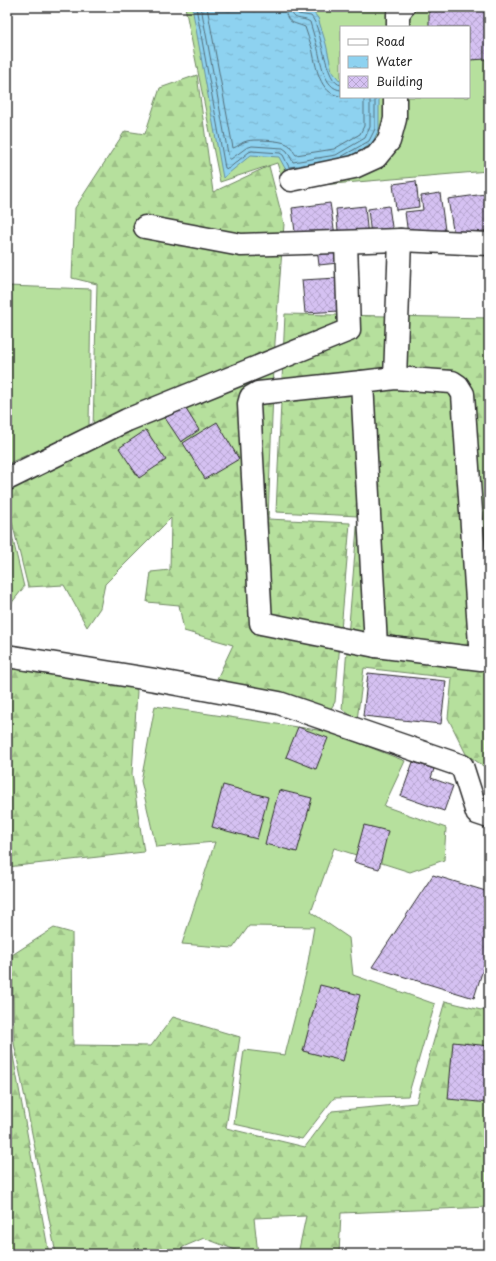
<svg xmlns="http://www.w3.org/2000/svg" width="496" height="1261" viewBox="0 0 496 1261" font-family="'Playpen Sans',sans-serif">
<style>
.grass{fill:#b6e09d;stroke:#708664;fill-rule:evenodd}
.forest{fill:url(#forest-firs);stroke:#708664}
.water{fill:url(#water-ripples);stroke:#668fa1}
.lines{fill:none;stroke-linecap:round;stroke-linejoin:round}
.shore{stroke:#536e7a;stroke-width:1}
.building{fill:url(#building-cross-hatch);stroke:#2b2b2b}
.minor-casing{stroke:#2b2b2b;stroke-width:25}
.minor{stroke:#fff;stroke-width:22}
</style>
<defs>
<pattern id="forest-firs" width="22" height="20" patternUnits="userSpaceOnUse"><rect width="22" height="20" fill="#b6e09d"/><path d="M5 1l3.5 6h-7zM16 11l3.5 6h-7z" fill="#9dc087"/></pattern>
<pattern id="water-ripples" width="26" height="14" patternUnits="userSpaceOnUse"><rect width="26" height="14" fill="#8ed2f0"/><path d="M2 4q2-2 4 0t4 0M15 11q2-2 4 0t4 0" fill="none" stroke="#7bb4ce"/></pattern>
<pattern id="building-cross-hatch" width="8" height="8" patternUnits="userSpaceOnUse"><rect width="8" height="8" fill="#d5c1f2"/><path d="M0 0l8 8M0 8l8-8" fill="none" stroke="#b7a6d0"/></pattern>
</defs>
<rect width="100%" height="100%" fill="#fff"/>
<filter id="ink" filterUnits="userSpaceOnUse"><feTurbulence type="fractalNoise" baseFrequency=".025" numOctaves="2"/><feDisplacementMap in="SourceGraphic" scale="8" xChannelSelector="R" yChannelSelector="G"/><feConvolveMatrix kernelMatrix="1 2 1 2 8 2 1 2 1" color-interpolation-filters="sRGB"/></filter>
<g filter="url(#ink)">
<!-- grass -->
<g class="grass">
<path d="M 185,7 L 489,7 L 488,171 L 285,188 L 277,163 L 220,182 ZM 341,27 L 469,27 L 469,97 L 341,97 Z"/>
<polygon points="7,286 91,289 89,427 7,464"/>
<polygon points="7,514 24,587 7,609"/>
<polygon points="155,706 331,732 405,761 384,806 446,828 444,860 410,872 334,848 311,912 349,938 353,975 435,1004 408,1096 334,1098 302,1139 234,1124 244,1050 285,1055 306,973 314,927 249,926 233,948 182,944 215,842 156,847 141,781"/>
</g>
<!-- forest -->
<g class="forest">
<polygon points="197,75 213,192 269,166 284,224 275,342 268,519 350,523 335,702 329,712 214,685 233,645 184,631 179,605 147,602 151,572 170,570 171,518 105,584 100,608 87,627 64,585 28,587 7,502 7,467 93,427 97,284 72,278 75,208 125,131 145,134 160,88"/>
<polygon points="285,314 489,318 489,770 466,754 448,718 452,678 364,668 357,720 342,709 358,516 276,512"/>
<polygon points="7,646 125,667 137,691 132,774 144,852 7,867"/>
<polygon points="54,928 72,933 73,1045 151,1046 173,1017 240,1037 226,1128 305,1147 332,1111 416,1103 445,1001 489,1012 489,1207 341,1213 339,1254 298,1254 306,1216 254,1218 258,1254 246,1254 204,1238 183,1247 180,1254 56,1254 14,1043 12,955"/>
<polygon points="7,1050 12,1050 49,1254 7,1254"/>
</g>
<!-- water -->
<polygon class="water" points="192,7 300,7 301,10 313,12 318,18 326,44 332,71 340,81 341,81 341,97 379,97 379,129 372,144 339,163 287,172 279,157 251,155 223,178"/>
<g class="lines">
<!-- shore -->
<g class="shore">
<polyline points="196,7 225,168 228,169 249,152 252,151 280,153 283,155 289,167 297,166"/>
<polyline points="201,7 229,159 231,159 246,148 252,146 283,148 287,151 293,162 336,155 365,138 370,127 370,97"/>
<path d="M 207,7 L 233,148 C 238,147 241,142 247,141 C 253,139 281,140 287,144 C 292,146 293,152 296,155 L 334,149 L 360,134 L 364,126 L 364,97"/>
<path d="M 285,7 C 286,24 293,22 305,27 C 307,34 310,41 312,48 C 316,65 319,95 341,96"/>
<path d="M 291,7 C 292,23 301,16 310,22 C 312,30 315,38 317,46 C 321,59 323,89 341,90"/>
<path d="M 296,7 L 297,11 L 298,14 L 311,16 C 323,29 324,83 341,85"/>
<polyline points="341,157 369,141 375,129 375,97"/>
</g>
</g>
<!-- building -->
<g class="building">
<polygon points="429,7 486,7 487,59 469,60 469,27 429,27"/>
<polygon points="416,181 419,207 396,210 393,184"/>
<polygon points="440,193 445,230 408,235 405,212 423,210 421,196"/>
<polygon points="485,194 489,230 454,236 448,199"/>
<polygon points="330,203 335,235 296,240 292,208"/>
<polygon points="365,206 368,238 339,241 336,209"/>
<polygon points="389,206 393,234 371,236 368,209"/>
<polygon points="336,246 338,263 319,265 317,248"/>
<polygon points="337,278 339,311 305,313 302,280"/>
<polygon points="184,406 199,430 181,442 165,418"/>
<polygon points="217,422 239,459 205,479 183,443"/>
<polygon points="146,430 166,460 139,478 119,448"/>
<polygon points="368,673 446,681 441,724 363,716"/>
<polygon points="298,727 328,738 316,769 286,757"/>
<polygon points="413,762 434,769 431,778 453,786 444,811 401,796"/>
<polygon points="223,785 268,797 257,839 212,827"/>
<polygon points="279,790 312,798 297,852 265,844"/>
<polygon points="364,825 388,831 379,869 354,862"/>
<polygon points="433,875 489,892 489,950 474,998 372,967"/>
<polygon points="320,985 360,995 343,1061 303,1051"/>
<polygon points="453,1042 489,1046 489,1103 448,1099"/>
</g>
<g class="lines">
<!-- minor casing -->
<g class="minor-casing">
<g id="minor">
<polyline points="398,27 398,14 403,7"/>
<polyline points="291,180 354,167 376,157 389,141 395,119 395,97"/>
<polyline points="145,227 241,245 400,240 489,244"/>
<polyline points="395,378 452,382 458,386 463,394 481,659 376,646 362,382 395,378 400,240"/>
<polyline points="362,382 258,393 251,397 249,404 261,623 376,646"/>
<polyline points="7,479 127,420 349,330 346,243"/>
<polyline points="7,656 155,680 279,703 462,766 477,813 489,817"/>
</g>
</g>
<!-- minor -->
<use href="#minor" class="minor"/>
</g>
</g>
<!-- margin -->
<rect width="496" height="1261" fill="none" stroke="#fff" stroke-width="24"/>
<rect x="12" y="12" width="472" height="1237" fill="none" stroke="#2b2b2b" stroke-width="1.5" filter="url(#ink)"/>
<!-- legend -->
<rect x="340" y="26" width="130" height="72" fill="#ffffff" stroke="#aaaaaa"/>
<rect x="348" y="39" width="20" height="6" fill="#ffffff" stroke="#aaaaaa"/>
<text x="376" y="46" font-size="12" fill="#2b2b2b">Road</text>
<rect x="348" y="56" width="20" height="12" fill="url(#water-ripples)" stroke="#aaaaaa"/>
<text x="376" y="66" font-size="12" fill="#2b2b2b">Water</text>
<rect x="348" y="76" width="20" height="12" fill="url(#building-cross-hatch)" stroke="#aaaaaa"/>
<text x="376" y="86" font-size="12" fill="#2b2b2b">Building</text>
</svg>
